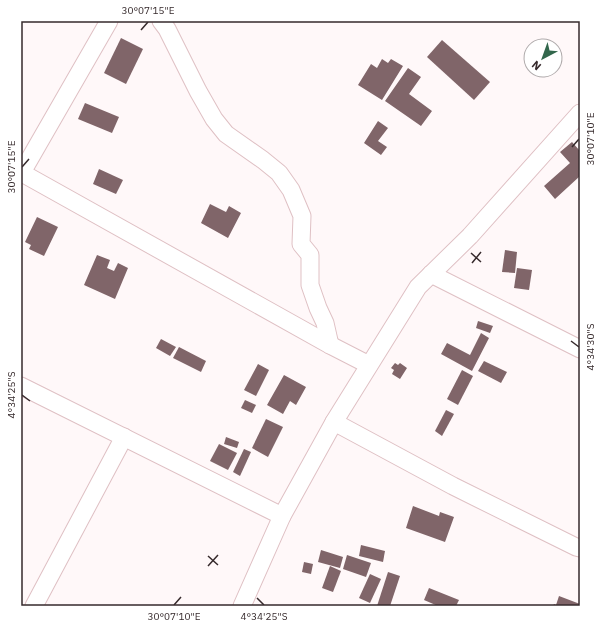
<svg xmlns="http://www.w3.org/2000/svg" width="601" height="627" viewBox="0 0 601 627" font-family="'IBM Plex Sans',sans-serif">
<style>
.building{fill:#806569}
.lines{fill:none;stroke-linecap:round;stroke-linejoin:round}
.street-casing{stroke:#dfc0c4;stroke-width:19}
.street{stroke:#fff;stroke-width:17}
.ticks{fill:none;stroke:#362a2c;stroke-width:1.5}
.neatline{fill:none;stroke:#362a2c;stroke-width:1.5}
.ticks-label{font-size:10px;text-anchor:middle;fill:#362a2c}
</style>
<rect width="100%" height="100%" fill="#fff8f9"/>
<!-- building -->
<g class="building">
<polygon points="121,38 143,49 126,84 104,73"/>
<polygon points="442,40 490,82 474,100 427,57"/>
<polygon points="382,59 388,63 391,59 403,66 382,100 358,85 371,64 377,68"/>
<polygon points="408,68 421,77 409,94 432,111 421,126 385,101"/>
<polygon points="85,103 119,117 112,133 78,119"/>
<polygon points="378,121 388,128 378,141 387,147 381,155 364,143"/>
<polygon points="572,142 580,151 580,176 555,199 544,186 570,163 560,152"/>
<polygon points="99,169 123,180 116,194 93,184"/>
<polygon points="210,204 226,212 229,206 241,213 228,238 201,223"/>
<polygon points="37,217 58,227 44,256 29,249 31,245 25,242"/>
<polygon points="505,250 517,252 515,273 502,272"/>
<polygon points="97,255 110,260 107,268 114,271 118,263 128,268 115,299 84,285"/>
<polygon points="517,268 532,270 529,290 514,288"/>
<polygon points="478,321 493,326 490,333 476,328"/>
<polygon points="481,333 489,338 472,371 441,354 447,343 470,355"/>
<polygon points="161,339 176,347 170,356 156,348"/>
<polygon points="179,347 206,361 201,372 173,358"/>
<polygon points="484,361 507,372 501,383 478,371"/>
<polygon points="395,363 398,365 400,363 407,368 400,379 392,374 394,370 391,368"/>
<polygon points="258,364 269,370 256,396 244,390"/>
<polygon points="462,370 473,376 458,405 447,399"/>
<polygon points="284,375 306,387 296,405 290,401 283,414 267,405"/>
<polygon points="245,400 256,405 252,413 241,408"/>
<polygon points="446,410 454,414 442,436 435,431"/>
<polygon points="266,419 283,427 268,457 252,448"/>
<polygon points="226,437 239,442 237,448 224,444"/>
<polygon points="219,444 237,453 228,470 210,461"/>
<polygon points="244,449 251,452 240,476 233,472"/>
<polygon points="413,506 439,516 440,512 454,517 445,542 406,528"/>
<polygon points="361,545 385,551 383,562 359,556"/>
<polygon points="321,550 343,557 340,568 318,562"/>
<polygon points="347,555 371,563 366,577 343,569"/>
<polygon points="304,562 313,564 311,574 302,572"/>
<polygon points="330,566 341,571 333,592 322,588"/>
<polygon points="388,572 400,576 390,606 377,606"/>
<polygon points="370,574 381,579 370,603 359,598"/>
<polygon points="429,588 459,600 456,606 438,606 424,600"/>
<polygon points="559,596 580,604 580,606 553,606 554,604 556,605"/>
</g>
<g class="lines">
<!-- street casing -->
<g class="street-casing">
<g id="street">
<polyline points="161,21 167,29 198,91 214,119 226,134 263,160 279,173 291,190 302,216 301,244 310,255 310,285 318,308 325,323 330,345"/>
<polyline points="22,173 330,345 369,365"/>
<polyline points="21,174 109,21"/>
<polyline points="431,274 580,349"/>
<polyline points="21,386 282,516"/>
<polyline points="334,422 453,486 576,547 580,548"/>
<polyline points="34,606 124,437"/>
<polyline points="242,606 282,516 334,422 418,287 470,236 580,113"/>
</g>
</g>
<!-- street -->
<use href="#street" class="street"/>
</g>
<!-- ticks -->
<path class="ticks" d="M 141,30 L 148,22M 572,147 L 579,139M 22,167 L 29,159M 471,253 L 481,262M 472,263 L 481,252M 571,341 L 579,347M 22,395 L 30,401M 208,556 L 218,565M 208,566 L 218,555M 257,598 L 264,605M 174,605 L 181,597"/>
<!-- border -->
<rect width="601" height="627" fill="none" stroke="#ffffff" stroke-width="44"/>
<!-- north arrow -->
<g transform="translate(543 58) rotate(221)"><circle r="19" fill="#ffffff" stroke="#afaaab"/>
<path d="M0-3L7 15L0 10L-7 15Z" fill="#32674c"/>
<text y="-6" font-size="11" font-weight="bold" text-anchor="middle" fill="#362a2c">N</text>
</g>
<rect x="22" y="22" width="557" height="583" class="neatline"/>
<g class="ticks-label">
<text x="148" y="14">30°07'15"E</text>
<text transform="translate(590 139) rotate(-90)" y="4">30°07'10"E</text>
<text transform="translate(11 167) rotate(-90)" y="4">30°07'15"E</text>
<text transform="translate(590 347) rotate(-90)" y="4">4°34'30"S</text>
<text transform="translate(11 395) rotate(-90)" y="4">4°34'25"S</text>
<text x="174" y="620">30°07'10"E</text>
<text x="264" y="620">4°34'25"S</text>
</g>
</svg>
